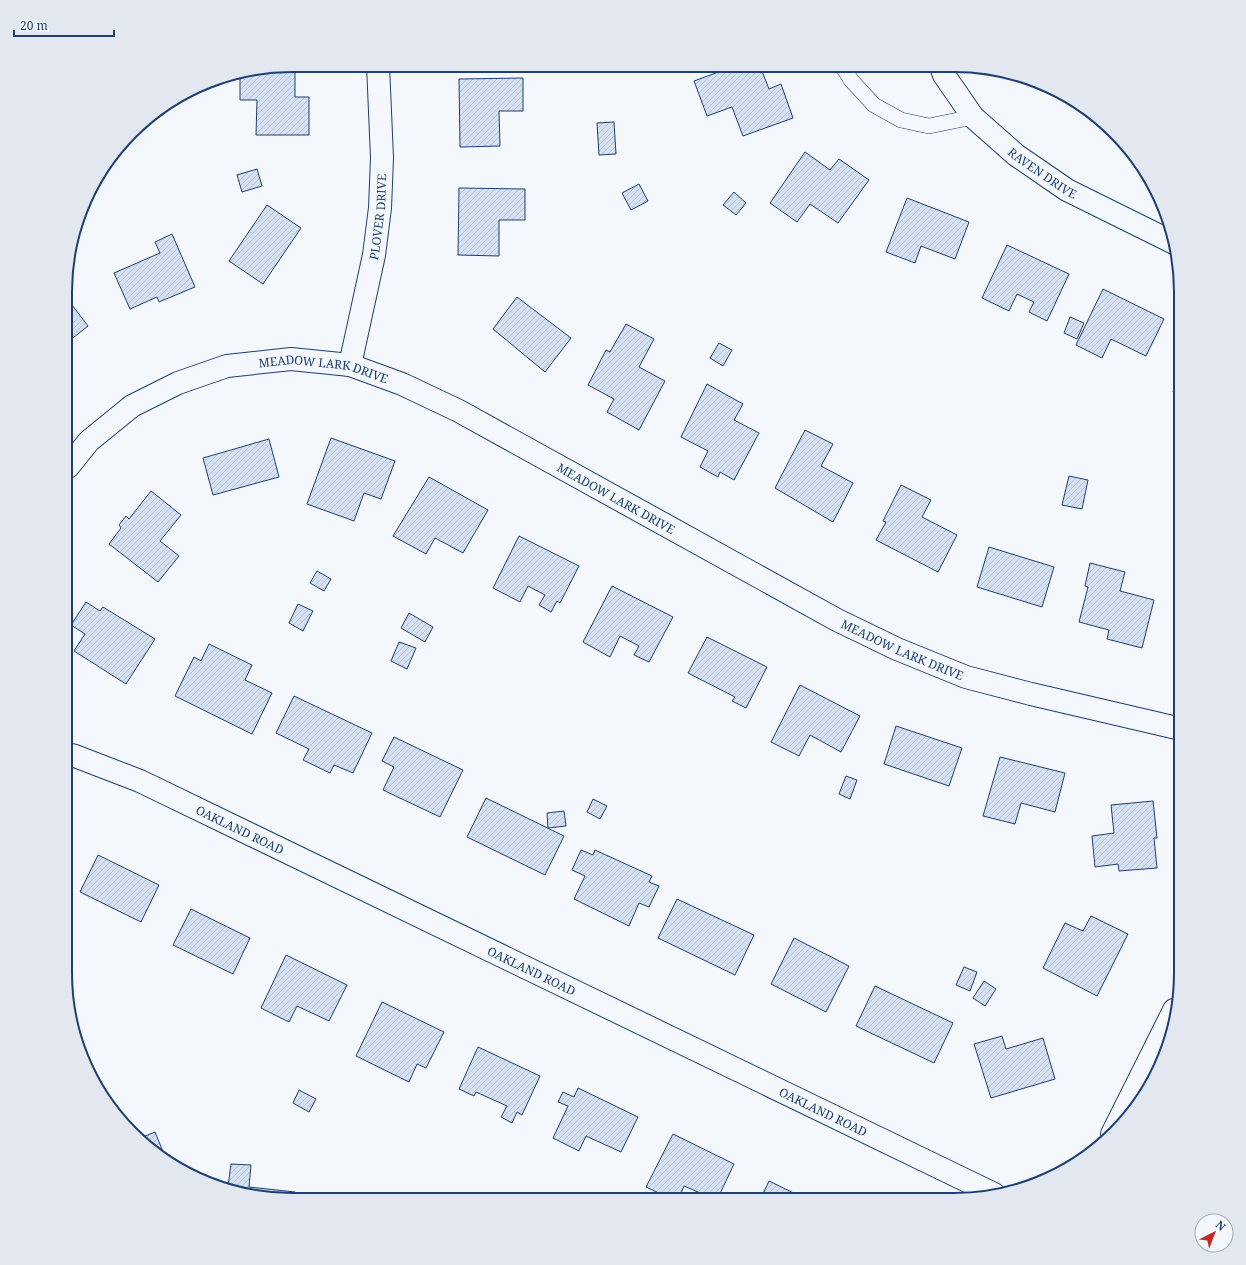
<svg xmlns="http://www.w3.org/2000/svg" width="1246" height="1265" viewBox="0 0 1246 1265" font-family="'Noto Serif',serif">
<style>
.building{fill:url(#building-hatch);stroke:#1d3f73}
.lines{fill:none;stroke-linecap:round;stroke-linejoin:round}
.service-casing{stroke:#1d3f73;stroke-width:16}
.minor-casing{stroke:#1d3f73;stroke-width:24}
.tertiary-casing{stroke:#1d3f73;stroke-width:24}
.service{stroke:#f4f7fb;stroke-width:15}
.minor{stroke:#f4f7fb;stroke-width:22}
.tertiary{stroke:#f4f7fb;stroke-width:22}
.labels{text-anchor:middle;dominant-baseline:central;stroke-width:3;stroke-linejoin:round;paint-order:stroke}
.street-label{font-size:12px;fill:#1d3f73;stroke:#f4f7fb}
.rim{fill:none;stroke:#1d3f73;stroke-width:2}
</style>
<defs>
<pattern id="building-hatch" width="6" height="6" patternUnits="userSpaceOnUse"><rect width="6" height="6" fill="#d5e0f0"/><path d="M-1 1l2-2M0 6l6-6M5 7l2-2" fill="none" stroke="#b6c1d1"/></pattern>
</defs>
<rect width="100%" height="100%" fill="#f4f7fb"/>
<!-- building -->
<g class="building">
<polygon points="735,66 760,66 769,89 781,84 793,118 743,136 732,107 707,116 694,81"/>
<polygon points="272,68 295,68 295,97 309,97 309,135 256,135 257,100 240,100 240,74"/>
<polygon points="523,78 523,111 499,111 500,146 460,147 459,79"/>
<polygon points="614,122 616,154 599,155 597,123"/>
<polygon points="805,152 830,170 839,159 869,180 838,223 810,204 797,222 770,203"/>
<polygon points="257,169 262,186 242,192 237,175"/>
<polygon points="639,184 648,201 631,210 622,193"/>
<polygon points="459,188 525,189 525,220 499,220 499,256 458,255"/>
<polygon points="734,192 746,203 736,215 723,205"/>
<polygon points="907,198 969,222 955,259 921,246 915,263 886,252"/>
<polygon points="267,205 301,228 263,284 229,261"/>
<polygon points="172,234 195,287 159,302 157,297 130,309 114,273 160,253 155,242"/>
<polygon points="1007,245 1069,274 1047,321 1029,312 1034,302 1017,294 1009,311 982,298"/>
<polygon points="1103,289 1164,319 1146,356 1111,339 1102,358 1076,345"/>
<polygon points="517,297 571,338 545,372 493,329"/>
<polygon points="69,301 88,326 69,341"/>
<polygon points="1070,317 1084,323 1077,339 1064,333"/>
<polygon points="626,324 654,339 639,367 665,381 639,430 607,412 614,399 588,385 606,350 610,352"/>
<polygon points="719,343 732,350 723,366 710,358"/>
<polygon points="1181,375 1181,395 1173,392"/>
<polygon points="707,384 743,404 734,420 759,433 734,480 720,472 718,477 700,467 708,451 681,437"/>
<polygon points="805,430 833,444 821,466 853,483 833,522 775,488"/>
<polygon points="331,438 395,461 381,499 364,493 354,521 307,504"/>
<polygon points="269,439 279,477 213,495 203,458"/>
<polygon points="1069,476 1088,480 1082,509 1062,505"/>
<polygon points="429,477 488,510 463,553 435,538 426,554 393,536"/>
<polygon points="901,485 931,500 922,517 957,535 938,572 876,540 886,522 883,521"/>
<polygon points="151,491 181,515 160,541 179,556 158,582 109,544 121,528 119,525 126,516 129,519"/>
<polygon points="519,536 579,566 560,603 557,601 551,612 539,605 545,595 528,586 520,602 493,588"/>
<polygon points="989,547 1054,567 1042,607 977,587"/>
<polygon points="1090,563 1125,572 1120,591 1154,600 1142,648 1107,639 1109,630 1079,622 1088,587 1085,586"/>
<polygon points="317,571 331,579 324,591 310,583"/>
<polygon points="612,586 673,617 649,662 634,655 639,646 620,636 610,657 583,642"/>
<polygon points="86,602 100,611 103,607 155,639 126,684 74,651 85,634 71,625"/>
<polygon points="298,604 313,611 303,631 289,623"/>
<polygon points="409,613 433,627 425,642 401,628"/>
<polygon points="707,637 767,667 746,708 732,701 735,697 688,673"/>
<polygon points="399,642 416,648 407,669 391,661"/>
<polygon points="209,644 252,665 245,680 272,693 252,734 175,696 194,657 201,661"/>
<polygon points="800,685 860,716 841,752 810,735 799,756 771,742"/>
<polygon points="294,696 372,733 353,773 334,765 330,773 303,760 309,749 276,733"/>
<polygon points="896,726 962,748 949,786 884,764"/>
<polygon points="394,737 463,770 440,817 383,790 394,767 382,761"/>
<polygon points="1000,757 1065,773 1055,812 1021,803 1015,824 983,816"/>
<polygon points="846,776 857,780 850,799 839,794"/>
<polygon points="486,798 564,836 545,875 467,837"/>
<polygon points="593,799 607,806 600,819 587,812"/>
<polygon points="1153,801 1157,838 1154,838 1157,868 1119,871 1118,864 1095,867 1092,836 1114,833 1111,805"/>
<polygon points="564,811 566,826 548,828 547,813"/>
<polygon points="581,850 593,855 595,850 652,876 649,882 659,886 649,907 639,903 629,926 574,899 585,876 572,870"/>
<polygon points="98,855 159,885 141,922 80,892"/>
<polygon points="677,899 754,935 735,975 658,938"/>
<polygon points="191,909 250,938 233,974 173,945"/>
<polygon points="1091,916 1128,934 1097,996 1043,968 1065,923 1083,931"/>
<polygon points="794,938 849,966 826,1012 771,984"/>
<polygon points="286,955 347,985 329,1021 297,1006 289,1022 261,1008"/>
<polygon points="964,967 977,972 970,991 956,985"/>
<polygon points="984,981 996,989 985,1006 973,998"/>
<polygon points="875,986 953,1023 934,1063 856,1026"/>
<polygon points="382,1002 444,1032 426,1068 417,1064 409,1082 356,1056"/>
<polygon points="1002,1036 1006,1049 1043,1038 1055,1079 991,1098 974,1044"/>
<polygon points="478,1047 540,1076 522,1115 517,1112 512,1123 501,1117 507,1106 476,1092 474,1096 459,1089"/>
<polygon points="578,1088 638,1117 621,1152 586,1136 579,1151 553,1138 568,1106 558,1102 563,1092 574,1097"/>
<polygon points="299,1090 316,1099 309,1112 293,1103"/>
<polygon points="155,1132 166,1159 143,1144 138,1139"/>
<polygon points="673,1134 734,1164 717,1200 707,1196 706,1199 697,1195 698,1192 684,1186 678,1200 673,1200 646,1187"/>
<polygon points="231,1164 251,1165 249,1187 295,1192 295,1200 278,1200 228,1186"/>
<polygon points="769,1181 808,1200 760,1200"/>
</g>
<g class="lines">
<!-- service casing -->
<g class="service-casing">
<polyline id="service" points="843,67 851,80 874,105 901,120 929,126 973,117"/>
</g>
<!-- minor casing -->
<g class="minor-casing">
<g id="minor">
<path id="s1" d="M 941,67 L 944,75 L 973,117 L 1016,155 L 1067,190 L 1174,243"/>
<path id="s2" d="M 350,365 L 374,255 L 380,208 L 382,158 L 378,65"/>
<path id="s3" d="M 68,467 L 89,441 L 132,406 L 178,383 L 227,366 L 291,359 L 350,365 L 402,384 L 459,411 L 837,620 L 897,649 L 966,677 L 1031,694 L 1181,729"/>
<polyline points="1112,1134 1174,1010"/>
</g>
</g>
<!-- tertiary casing -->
<g class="tertiary-casing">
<g id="tertiary">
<path id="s4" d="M 67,754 L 75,756 L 140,781 L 994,1194"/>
</g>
</g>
<!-- service -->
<use href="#service" class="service"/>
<!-- minor -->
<use href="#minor" class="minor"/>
<!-- tertiary -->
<use href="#tertiary" class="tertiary"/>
</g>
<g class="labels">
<!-- street labels -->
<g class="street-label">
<text stroke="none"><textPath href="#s1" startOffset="149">RAVEN DRIVE</textPath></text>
<text stroke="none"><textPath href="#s2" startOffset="151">PLOVER DRIVE</textPath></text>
<text stroke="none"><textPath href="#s3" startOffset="290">MEADOW LARK DRIVE</textPath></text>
<text stroke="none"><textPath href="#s3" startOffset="614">MEADOW LARK DRIVE</textPath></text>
<text stroke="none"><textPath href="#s3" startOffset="938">MEADOW LARK DRIVE</textPath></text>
<text stroke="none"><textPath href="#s4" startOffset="189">OAKLAND ROAD</textPath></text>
<text stroke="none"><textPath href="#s4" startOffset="513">OAKLAND ROAD</textPath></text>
<text stroke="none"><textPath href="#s4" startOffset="837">OAKLAND ROAD</textPath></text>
</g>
</g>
<!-- crop -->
<path d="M0 0H1246V1265H0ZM292 72H954A220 220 0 0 1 1174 292V973A220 220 0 0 1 954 1193H292A220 220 0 0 1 72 973V292A220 220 0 0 1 292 72Z" fill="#e3e8f0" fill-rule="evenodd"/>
<path class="rim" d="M292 72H954A220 220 0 0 1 1174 292V973A220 220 0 0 1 954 1193H292A220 220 0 0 1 72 973V292A220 220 0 0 1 292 72Z"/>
<!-- north arrow -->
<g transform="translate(1214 1233) rotate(42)"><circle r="19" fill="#f4f7fb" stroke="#9eadc5"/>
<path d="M0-3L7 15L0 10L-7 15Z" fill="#c62828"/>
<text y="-6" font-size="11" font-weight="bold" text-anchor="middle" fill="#1d3f73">N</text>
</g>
<!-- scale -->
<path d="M14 30v6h100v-6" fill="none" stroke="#1d3f73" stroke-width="2"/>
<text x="20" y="30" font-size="12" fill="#1d3f73" stroke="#f4f7fb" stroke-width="3" paint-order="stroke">20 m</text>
</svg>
